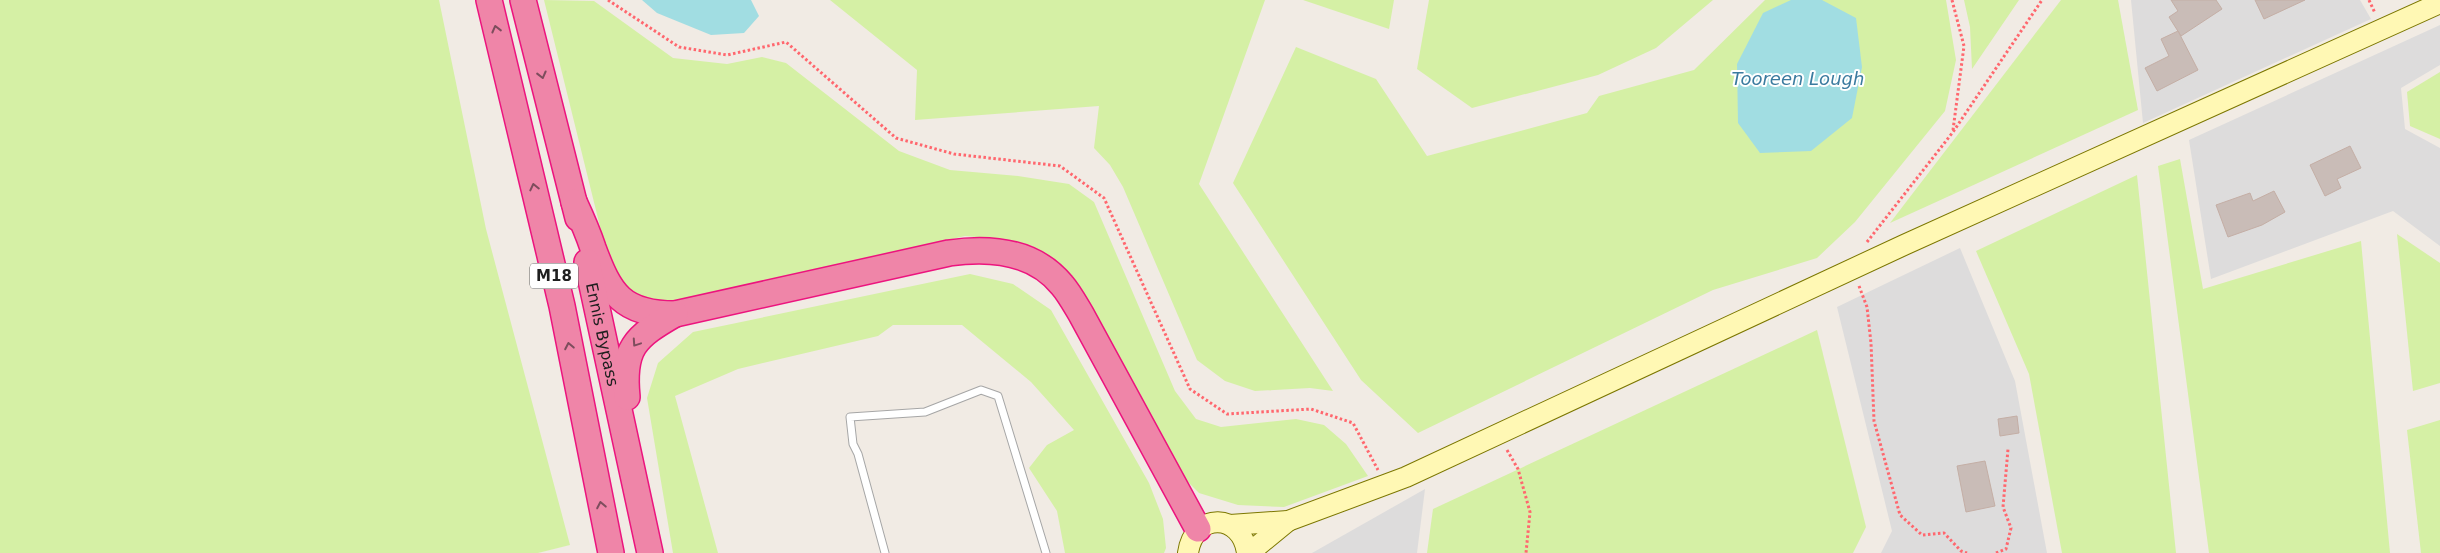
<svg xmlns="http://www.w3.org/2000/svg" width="2440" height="553" viewBox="0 0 2440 553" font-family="'DejaVu Sans',sans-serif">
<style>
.residential{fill:#dddcdc}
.grass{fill:#d5f0a5}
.water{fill:#a1dde2}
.building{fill:#c9bcb7;stroke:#c4aea5}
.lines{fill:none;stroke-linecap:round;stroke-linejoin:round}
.lane-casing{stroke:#a6a6a6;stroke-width:9}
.secondary-casing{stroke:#7c7700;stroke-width:22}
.highway-casing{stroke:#ec147e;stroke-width:28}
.path{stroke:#ff676e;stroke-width:3;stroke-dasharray:2.5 2.5;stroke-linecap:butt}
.lane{stroke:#fff;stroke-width:7}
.secondary{stroke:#fff8b4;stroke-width:20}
.highway{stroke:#ef85a8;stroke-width:25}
.oneway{stroke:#7d4d5d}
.labels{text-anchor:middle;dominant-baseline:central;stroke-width:4;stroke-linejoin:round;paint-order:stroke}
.shield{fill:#fff;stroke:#626262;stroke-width:1}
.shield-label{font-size:15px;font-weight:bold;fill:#1f1f1f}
.street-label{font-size:16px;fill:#1f1f1f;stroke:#fff}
.water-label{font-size:18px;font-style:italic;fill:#3b7b9f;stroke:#fff}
</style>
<rect width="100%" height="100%" fill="#f1ebe4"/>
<!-- residential -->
<g class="residential">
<polygon points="2131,0 2360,0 2371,19 2143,123"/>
<polygon points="2440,25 2440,65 2401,88 2405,129 2440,148 2440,246 2393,211 2211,279 2189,140"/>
<polygon points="1960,248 2015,381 2047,553 1881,553 1892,531 1837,307"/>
<polygon points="1425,489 1417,553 1312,553"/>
</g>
<!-- grass -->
<g class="grass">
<polygon points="0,0 439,0 486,229 570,545 538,553 0,553"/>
<polygon points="544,0 594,1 673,58 727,64 762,57 786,63 899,151 950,170 1018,176 1069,184 1094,202 1175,391 1196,419 1221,427 1296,419 1324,425 1346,444 1368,476 1284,507 1238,505 1199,493 1177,471 1059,268 1032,246 998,239 965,236 671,305 635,294 611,271"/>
<polygon points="830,0 1265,0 1199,184 1333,391 1310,388 1255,391 1225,381 1197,360 1123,187 1110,165 1094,148 1099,106 915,120 917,70"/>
<polygon points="1303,0 1394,0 1389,29"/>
<polygon points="1429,0 1713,0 1656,48 1598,75 1472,108 1417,69"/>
<polygon points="1765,0 1946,0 1956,60 1945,111 1855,222 1817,258 1713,290 1418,433 1361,380 1233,183 1296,47 1376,79 1427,156 1587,113 1599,96 1694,70"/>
<polygon points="1964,0 2019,0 1972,69 1970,27"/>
<polygon points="2061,0 2118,0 2138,110 1890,223"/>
<polygon points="2440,72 2440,139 2410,126 2407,92"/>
<polygon points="2180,159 2203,289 2361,241 2390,553 2209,553 2158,166"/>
<polygon points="2137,175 2176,553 2062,553 2029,374 1976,251"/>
<polygon points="2397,234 2440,263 2440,383 2413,391"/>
<polygon points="970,274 1013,284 1051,310 1149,483 1163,519 1166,548 1164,553 1065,553 1057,511 1029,468 1047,445 1074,430 1031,382 962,325 893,325 878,336 738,369 675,396 718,553 673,553 647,398 658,363 693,332"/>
<polygon points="1817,330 1866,527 1853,553 1427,553 1433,509"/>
<polygon points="2440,420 2440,553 2421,553 2407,430"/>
</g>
<!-- water -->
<g class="water">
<polygon points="642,0 751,0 759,16 744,33 711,35 657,13"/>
<polygon points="1791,0 1822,0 1856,18 1862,67 1852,118 1811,151 1760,153 1738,123 1737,64 1763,13"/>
</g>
<!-- building -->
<g class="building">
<polygon points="2171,0 2216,0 2222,9 2181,36 2169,17 2178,11"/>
<polygon points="2255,0 2305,0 2264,19"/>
<polygon points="2178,31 2198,70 2157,91 2145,68 2169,56 2161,39"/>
<polygon points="2350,146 2361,168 2337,179 2341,188 2325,196 2310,165"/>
<polygon points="2274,191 2285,212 2262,225 2228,237 2216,205 2250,193 2253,201"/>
<polygon points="2017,416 2019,433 2000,436 1998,419"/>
<polygon points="1985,461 1995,506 1966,512 1957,466"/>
</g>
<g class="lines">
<!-- lane casing -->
<g class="lane-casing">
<polyline id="lane" points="885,553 858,454 853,444 850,417 925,412 981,390 998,396 1046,553"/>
</g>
<!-- secondary casing -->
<g class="secondary-casing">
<g id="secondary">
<polyline points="1230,525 1288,521 1406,477 1904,245 2440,3"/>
<path d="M 1188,553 C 1194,511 1242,513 1247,553"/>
<polyline points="1249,553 1288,521"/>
</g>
</g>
<!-- highway casing -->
<g class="highway-casing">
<g id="highway">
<polyline points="489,0 562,306 611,553"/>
<polyline points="523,0 578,218"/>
<path d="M 574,202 C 581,217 588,233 593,248 C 610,294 622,314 675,314 L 949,253 C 990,247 1034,251 1062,285 C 1069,293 1075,304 1081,314 L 1198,529"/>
<path id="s1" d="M 587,262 L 650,553"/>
<path d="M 627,397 C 622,348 635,337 675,314"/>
</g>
</g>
<!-- path -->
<g class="path">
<polyline points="608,0 679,47 727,55 786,42 896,138 954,154 1060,166 1104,198 1190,389 1227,414 1311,409 1353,423 1378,470"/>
<polyline points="1952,0 1964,46 1953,130"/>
<polyline points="2369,0 2375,13"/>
<polyline points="1867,242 1953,132 2042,0"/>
<polyline points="1859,286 1867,307 1871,343 1874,421 1900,515 1922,535 1944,533 1961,551 1967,553"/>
<polyline points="1507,450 1518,469 1530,512 1526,553"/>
<polyline points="1996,553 2006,549 2011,528 2003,507 2008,449"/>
</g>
<!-- lane -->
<use href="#lane" class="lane"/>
<!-- secondary -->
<use href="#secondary" class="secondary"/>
<!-- highway -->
<use href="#highway" class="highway"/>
</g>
<!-- one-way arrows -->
<defs><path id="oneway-chevron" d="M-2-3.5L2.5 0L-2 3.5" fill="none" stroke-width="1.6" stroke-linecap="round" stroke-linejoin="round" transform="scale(1.25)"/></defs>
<g class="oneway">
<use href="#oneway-chevron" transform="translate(496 29) rotate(-104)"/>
<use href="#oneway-chevron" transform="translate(542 75) rotate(76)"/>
<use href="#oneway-chevron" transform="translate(534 187) rotate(-103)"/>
<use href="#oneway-chevron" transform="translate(636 343) rotate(124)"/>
<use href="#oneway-chevron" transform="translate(569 346) rotate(-101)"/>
<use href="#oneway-chevron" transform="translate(601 505) rotate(-101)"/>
</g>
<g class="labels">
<!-- shield labels -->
<rect class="shield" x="530" y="263.5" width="48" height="25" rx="4"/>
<g class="shield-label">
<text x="554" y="276">M18</text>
</g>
<!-- street labels -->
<g class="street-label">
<text stroke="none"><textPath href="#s1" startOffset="74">Ennis Bypass</textPath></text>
</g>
<!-- water labels -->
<g class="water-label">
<text x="1798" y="78">Tooreen Lough</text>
</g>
</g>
</svg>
